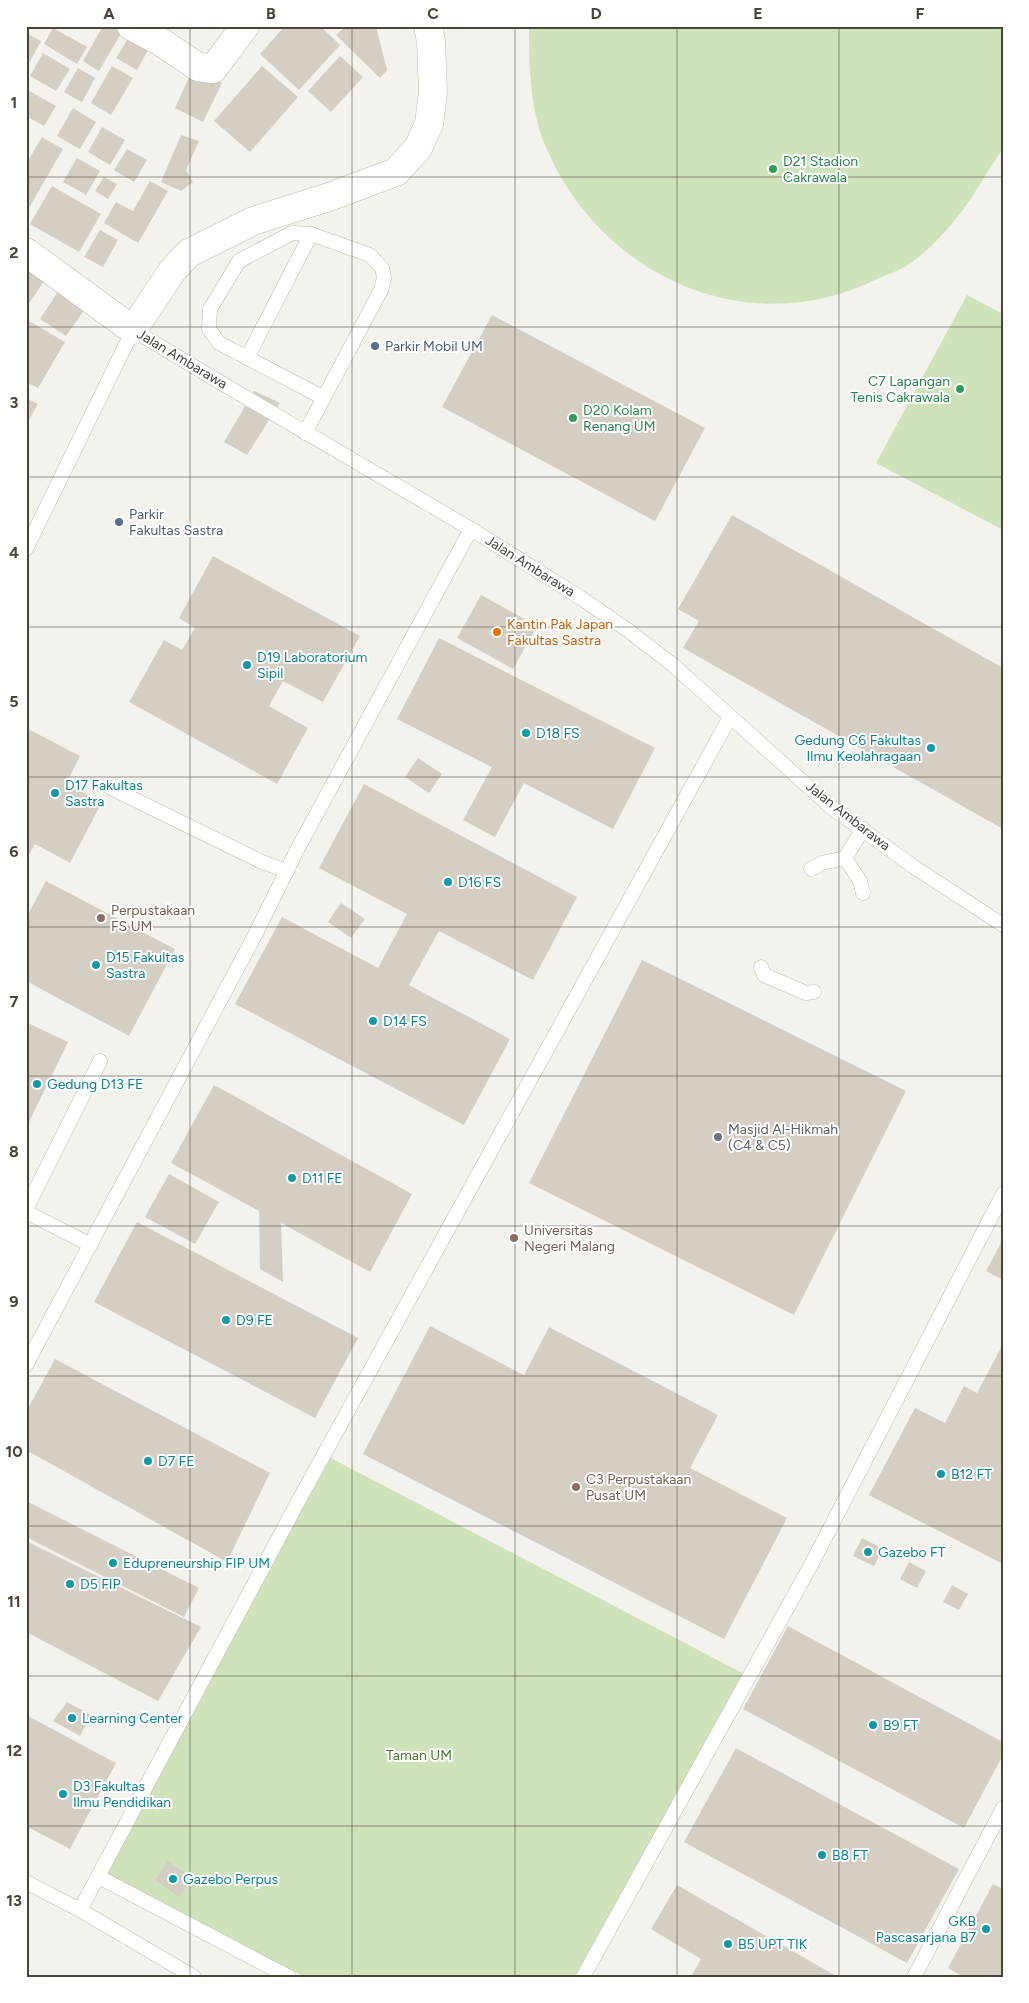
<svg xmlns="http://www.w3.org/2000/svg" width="1029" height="2003" viewBox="0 0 1029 2003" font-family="Figtree,sans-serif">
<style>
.green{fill:#cee3ba}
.building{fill:#d5cfc3}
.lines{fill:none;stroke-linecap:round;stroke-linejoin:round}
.service-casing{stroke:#bfbbaf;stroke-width:15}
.minor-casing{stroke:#bfbbaf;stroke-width:29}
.service{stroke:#fff;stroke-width:14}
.minor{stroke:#fff;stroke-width:28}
.grid{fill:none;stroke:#48443a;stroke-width:1;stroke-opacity:0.55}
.leisure-dot{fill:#2e9e5b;stroke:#fff;stroke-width:2}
.service-dot{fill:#5c6f8a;stroke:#fff;stroke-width:2}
.food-dot{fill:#e8710a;stroke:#fff;stroke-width:2}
.culture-dot{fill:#0f9aa8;stroke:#fff;stroke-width:2}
.education-dot{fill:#8d6e63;stroke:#fff;stroke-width:2}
.worship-dot{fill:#6b7280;stroke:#fff;stroke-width:2}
.labels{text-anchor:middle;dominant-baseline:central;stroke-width:4;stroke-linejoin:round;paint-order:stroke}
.leisure-label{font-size:14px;fill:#27864d;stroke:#fff;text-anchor:start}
.service-label{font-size:14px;fill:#4e5e75;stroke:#fff;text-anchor:start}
.street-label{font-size:14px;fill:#48443a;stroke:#fff}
.food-label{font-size:14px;fill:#c56008;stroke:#fff;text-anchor:start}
.culture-label{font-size:14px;fill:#0d838f;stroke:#fff;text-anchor:start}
.education-label{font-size:14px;fill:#785e54;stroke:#fff;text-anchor:start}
.worship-label{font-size:14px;fill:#5b616d;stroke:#fff;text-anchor:start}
.park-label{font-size:14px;fill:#477433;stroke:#fff}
.neatline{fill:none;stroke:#48443a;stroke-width:2}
.grid-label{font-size:16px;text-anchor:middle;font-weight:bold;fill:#48443a}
</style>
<rect width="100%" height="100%" fill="#f4f2ec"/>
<!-- green -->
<g class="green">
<path d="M 529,26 L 1003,26 C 1003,55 1003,85 1003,114 C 1003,124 1005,138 1003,147 C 1001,153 995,160 992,165 C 980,184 969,203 955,220 C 941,237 925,254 906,266 C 898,271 888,274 879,278 C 749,344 600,277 545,145 C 530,109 529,65 529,26 Z"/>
<polygon points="967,295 1003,314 1003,530 876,463"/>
<polygon points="325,1455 750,1677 586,1977 305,1977 104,1872"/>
</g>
<!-- building -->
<g class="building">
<polygon points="103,26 117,26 123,30 99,71 83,61"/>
<polygon points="285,26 320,26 340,45 299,90 260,54"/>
<polygon points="346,26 376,26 387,70 380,78 336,35"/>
<polygon points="53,28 87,47 77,64 44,44"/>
<polygon points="132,32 152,43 137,70 116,58"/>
<polygon points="26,33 41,41 28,65 26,64"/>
<polygon points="43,53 70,69 56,91 30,76"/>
<polygon points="340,56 363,77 331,112 308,91"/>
<polygon points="112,66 133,78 111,115 91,103"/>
<polygon points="262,66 298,97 250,152 214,121"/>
<polygon points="78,68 95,78 82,102 64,92"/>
<polygon points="193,69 222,83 203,122 175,108"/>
<polygon points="26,89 56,106 44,126 26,116"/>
<polygon points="73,108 96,122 80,149 57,136"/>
<polygon points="102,127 125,140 110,165 88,152"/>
<polygon points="181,135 199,141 186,170 193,182 181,191 161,182"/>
<polygon points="42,137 63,149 26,213 26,164"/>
<polygon points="127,149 147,160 134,182 114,170"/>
<polygon points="77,158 100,171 86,195 63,182"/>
<polygon points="104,177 117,184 108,199 95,191"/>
<polygon points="150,181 168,191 138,243 104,223 116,202 133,211"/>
<polygon points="52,186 101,214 79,252 30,224"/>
<polygon points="100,230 118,240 103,267 84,257"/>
<polygon points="26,265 46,278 26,308"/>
<polygon points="61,287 88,305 66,336 40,319"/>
<polygon points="492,315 705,428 655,521 442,407"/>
<polygon points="29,321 65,342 38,388 26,382 26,325"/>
<polygon points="254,391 280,403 247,455 224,442"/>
<polygon points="26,398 38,404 26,425"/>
<polygon points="732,515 1003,668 1003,829 683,648 699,621 678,609"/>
<polygon points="213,556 360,636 323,702 283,681 269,706 308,728 277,784 129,702 164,640 182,650 195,628 179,618"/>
<polygon points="481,595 537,626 513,669 457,638"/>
<polygon points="439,638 655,748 613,829 524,783 495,837 463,820 492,767 397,719"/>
<polygon points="26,728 80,756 66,784 102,802 70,863 35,844 26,860"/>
<polygon points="418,758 442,774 429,793 405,777"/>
<polygon points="364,784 577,897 533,980 439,931 409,985 510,1039 464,1125 235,1004 282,917 378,968 407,914 319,868"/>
<polygon points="46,881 175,949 129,1036 26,981 26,918"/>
<polygon points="341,903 365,919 351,938 328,922"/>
<polygon points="642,960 906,1091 794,1315 529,1183"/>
<polygon points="26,1022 68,1042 26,1128"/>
<polygon points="214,1085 412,1194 370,1272 281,1223 283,1282 260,1269 259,1211 171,1163"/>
<polygon points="169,1174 219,1202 195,1244 145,1217"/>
<polygon points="137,1222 358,1338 315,1418 94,1302"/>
<polygon points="1003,1239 1003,1280 986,1271"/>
<polygon points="430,1326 524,1375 549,1327 718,1415 690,1468 787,1518 724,1639 363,1454"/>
<polygon points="1003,1344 1003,1564 869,1495 915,1408 945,1423 964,1386 977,1393"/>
<polygon points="55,1359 270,1473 227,1562 26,1450 26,1412"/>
<polygon points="26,1501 199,1588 184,1617 26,1537"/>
<polygon points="862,1538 883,1549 874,1566 853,1556"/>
<polygon points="26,1541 201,1627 158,1701 26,1632"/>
<polygon points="909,1562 926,1571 917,1588 900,1579"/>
<polygon points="952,1585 968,1594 959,1610 943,1602"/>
<polygon points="788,1626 1003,1742 1003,1755 964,1828 743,1709"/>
<polygon points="67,1702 91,1715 80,1736 53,1721"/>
<polygon points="26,1715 116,1763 70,1849 26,1826"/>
<polygon points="736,1748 959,1869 907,1963 684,1842"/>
<polygon points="168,1861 192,1877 179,1897 155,1880"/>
<polygon points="993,1884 1003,1889 1003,1977 964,1977 948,1968"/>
<polygon points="677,1885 838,1977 691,1977 701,1959 651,1929"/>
</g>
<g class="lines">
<!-- service casing -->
<g class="service-casing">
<g id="service">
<polyline points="247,358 311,234"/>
<polyline points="305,433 373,305 381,290 384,278 382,268 370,255 311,234 292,233 239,261 210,309 209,329 219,343 324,398"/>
<polyline points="26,549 133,330 228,387 471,529 581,598 629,631 673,665 831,807 914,867 1003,925"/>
<polyline points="111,788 262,862 287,871"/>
<polyline points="845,858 860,881 863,893"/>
<polyline points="811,869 822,863 845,858 863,829"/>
<polyline points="761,967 764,975 806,993 814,992"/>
<polyline points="26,1209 100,1061"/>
<polyline points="26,1212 91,1245"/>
<polyline points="26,1365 255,935 297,850 471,529"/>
<polyline points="99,1877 289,1977"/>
<polyline points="26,1882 80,1910 194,1977"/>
<polyline points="80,1910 300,1498 730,717"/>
<polyline points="583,1977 811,1565 1003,1194"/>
<polyline points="914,1977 1003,1808"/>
</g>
</g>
<!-- minor casing -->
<g class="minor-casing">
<g id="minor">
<polyline points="131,26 161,42 198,67 213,69 245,26"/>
<polyline points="26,252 133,330 172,271 189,253 253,221 329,197 396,172 418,148 429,124 433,92 431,41 428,26"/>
</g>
</g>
<!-- service -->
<use href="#service" class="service"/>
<!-- minor -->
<use href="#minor" class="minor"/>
</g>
<!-- grid -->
<path class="grid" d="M 190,26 L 190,1977M 352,26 L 352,1977M 515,26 L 515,1977M 677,26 L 677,1977M 839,26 L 839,1977M 26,177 L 1003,177M 26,327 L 1003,327M 26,477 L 1003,477M 26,627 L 1003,627M 26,777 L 1003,777M 26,927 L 1003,927M 26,1076 L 1003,1076M 26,1226 L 1003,1226M 26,1376 L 1003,1376M 26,1526 L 1003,1526M 26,1676 L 1003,1676M 26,1826 L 1003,1826"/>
<!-- markers -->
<g class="leisure-dot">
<circle cx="773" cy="169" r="5"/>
<circle cx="960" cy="389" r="5"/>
<circle cx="573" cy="418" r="5"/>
</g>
<g class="service-dot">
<circle cx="375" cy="346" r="5"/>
<circle cx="119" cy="522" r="5"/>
</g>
<circle class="food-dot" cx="497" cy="632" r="5"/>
<g class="culture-dot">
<circle cx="247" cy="665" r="5"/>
<circle cx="526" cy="733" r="5"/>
<circle cx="931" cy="748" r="5"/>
<circle cx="55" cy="793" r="5"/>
<circle cx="448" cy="882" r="5"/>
<circle cx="96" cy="965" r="5"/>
<circle cx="373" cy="1021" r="5"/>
<circle cx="37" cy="1084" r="5"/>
<circle cx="292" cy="1178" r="5"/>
<circle cx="226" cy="1320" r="5"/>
<circle cx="148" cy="1461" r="5"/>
<circle cx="941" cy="1474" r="5"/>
<circle cx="868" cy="1552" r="5"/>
<circle cx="113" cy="1563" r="5"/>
<circle cx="70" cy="1584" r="5"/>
<circle cx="72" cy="1718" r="5"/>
<circle cx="873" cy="1725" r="5"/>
<circle cx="63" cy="1794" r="5"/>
<circle cx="822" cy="1855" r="5"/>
<circle cx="173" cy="1879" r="5"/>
<circle cx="986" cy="1929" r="5"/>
<circle cx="728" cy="1944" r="5"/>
</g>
<g class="education-dot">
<circle cx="101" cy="918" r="5"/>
<circle cx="514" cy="1238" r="5"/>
<circle cx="576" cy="1487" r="5"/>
</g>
<circle class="worship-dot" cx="718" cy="1137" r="5"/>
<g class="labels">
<!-- leisure labels -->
<g class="leisure-label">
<text x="783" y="161">D21 Stadion<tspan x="783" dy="16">Cakrawala</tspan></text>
<text x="950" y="381" text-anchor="end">C7 Lapangan<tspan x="950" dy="16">Tenis Cakrawala</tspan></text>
<text x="583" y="410">D20 Kolam<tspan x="583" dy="16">Renang UM</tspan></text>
</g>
<!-- service labels -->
<g class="service-label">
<text x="385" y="346">Parkir Mobil UM</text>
<text x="129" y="514">Parkir<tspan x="129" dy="16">Fakultas Sastra</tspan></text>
</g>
<!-- street labels -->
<g class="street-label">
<text transform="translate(182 359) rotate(31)">Jalan Ambarawa</text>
<text transform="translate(530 566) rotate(32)">Jalan Ambarawa</text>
<text transform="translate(848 816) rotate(38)">Jalan Ambarawa</text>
</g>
<!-- food labels -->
<g class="food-label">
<text x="507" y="624">Kantin Pak Japan<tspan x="507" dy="16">Fakultas Sastra</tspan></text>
</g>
<!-- culture labels -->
<g class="culture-label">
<text x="257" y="657">D19 Laboratorium<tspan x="257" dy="16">Sipil</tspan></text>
<text x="536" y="733">D18 FS</text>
<text x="921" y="740" text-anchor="end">Gedung C6 Fakultas<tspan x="921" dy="16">Ilmu Keolahragaan</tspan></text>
<text x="65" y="785">D17 Fakultas<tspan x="65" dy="16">Sastra</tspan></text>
<text x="458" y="882">D16 FS</text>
<text x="106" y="957">D15 Fakultas<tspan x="106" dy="16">Sastra</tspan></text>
<text x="383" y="1021">D14 FS</text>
<text x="47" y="1084">Gedung D13 FE</text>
<text x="302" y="1178">D11 FE</text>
<text x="236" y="1320">D9 FE</text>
<text x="158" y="1461">D7 FE</text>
<text x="951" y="1474">B12 FT</text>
<text x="878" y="1552">Gazebo FT</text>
<text x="123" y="1563">Edupreneurship FIP UM</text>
<text x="80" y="1584">D5 FIP</text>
<text x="82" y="1718">Learning Center</text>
<text x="883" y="1725">B9 FT</text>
<text x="73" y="1786">D3 Fakultas<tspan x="73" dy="16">Ilmu Pendidikan</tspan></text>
<text x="832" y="1855">B8 FT</text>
<text x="183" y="1879">Gazebo Perpus</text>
<text x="976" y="1921" text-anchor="end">GKB<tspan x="976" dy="16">Pascasarjana B7</tspan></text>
<text x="738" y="1944">B5 UPT TIK</text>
</g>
<!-- education labels -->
<g class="education-label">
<text x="111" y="910">Perpustakaan<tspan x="111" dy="16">FS UM</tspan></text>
<text x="524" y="1230">Universitas<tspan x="524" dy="16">Negeri Malang</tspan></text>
<text x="586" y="1479">C3 Perpustakaan<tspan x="586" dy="16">Pusat UM</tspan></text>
</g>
<!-- worship labels -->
<g class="worship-label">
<text x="728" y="1129">Masjid Al-Hikmah<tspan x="728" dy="16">(C4 &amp; C5)</tspan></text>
</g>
<!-- park labels -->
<g class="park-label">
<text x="419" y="1755">Taman UM</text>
</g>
</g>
<!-- border -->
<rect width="1029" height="2003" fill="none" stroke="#ffffff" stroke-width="55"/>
<rect x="28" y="28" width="974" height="1948" class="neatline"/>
<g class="grid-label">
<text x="109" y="19">A</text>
<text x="271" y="19">B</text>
<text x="433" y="19">C</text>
<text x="596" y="19">D</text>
<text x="758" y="19">E</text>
<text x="920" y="19">F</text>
<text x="14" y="108">1</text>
<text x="14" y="258">2</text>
<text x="14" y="408">3</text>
<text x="14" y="558">4</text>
<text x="14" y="707">5</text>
<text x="14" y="857">6</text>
<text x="14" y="1007">7</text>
<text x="14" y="1157">8</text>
<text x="14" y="1307">9</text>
<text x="14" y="1457">10</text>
<text x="14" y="1607">11</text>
<text x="14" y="1756">12</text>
<text x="14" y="1906">13</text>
</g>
</svg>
